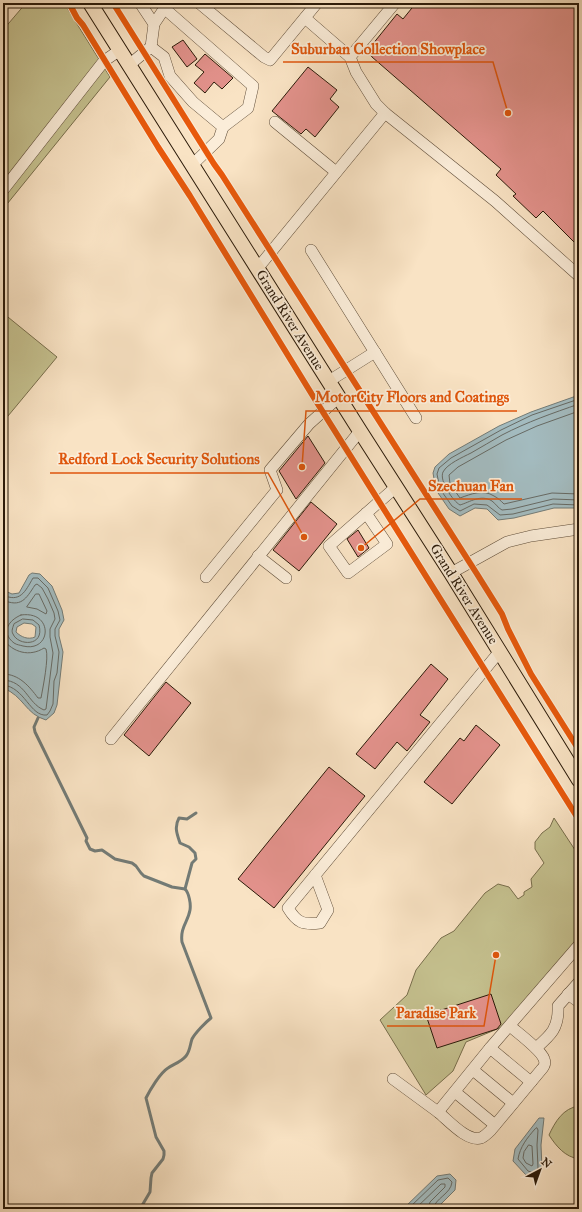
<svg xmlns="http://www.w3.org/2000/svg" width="582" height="1212" viewBox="0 0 582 1212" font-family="'IM FELL Great Primer',serif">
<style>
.green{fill:#c5c18f;stroke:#786e4c}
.water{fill:#a3bbbf;stroke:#737b76;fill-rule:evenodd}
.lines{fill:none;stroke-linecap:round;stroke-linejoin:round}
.shore{stroke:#676a64;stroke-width:1}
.stream{stroke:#737b76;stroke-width:3}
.building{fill:#e3928c;stroke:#2b1a09}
.minor-casing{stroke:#5e4c38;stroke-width:12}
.major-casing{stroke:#2b1a09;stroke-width:16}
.minor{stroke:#fbedd9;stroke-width:11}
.major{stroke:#f9e3c4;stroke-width:14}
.cycleway-casing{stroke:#fbedd9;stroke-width:8}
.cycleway{stroke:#e8590c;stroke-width:6}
.labels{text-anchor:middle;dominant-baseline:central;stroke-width:3.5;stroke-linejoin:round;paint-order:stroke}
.street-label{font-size:14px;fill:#2b1a09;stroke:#fbedd9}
.leader{fill:none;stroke:#df560c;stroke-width:1.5}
.callout-dot{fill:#df560c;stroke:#fbedd9;stroke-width:1.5}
.callout-label{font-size:15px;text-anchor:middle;font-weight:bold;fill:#df560c;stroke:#fbedd9;stroke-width:3.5;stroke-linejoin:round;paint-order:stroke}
</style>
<rect width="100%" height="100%" fill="#f9e3c4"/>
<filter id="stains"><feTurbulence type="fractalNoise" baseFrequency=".005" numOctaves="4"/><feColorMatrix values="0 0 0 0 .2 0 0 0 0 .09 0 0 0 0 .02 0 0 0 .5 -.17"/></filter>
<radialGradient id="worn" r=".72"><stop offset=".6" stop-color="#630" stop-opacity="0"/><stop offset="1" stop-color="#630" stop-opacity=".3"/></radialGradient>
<!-- green -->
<g class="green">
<polygon points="26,3 64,3 110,77 3,209 3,30"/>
<polygon points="3,313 57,357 3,422"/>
<polygon points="554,818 579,856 579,864 575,871 579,885 579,937 502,1027 466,1042 453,1071 426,1095 380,1020 407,995 416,970 441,938 454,931 485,893 498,884 509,887 518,899 524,895 524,892 532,887 531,879 544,863 535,849 535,842 542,833 550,827"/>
<path d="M 579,1106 L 579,1159 C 565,1157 556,1146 549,1135 C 555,1122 563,1108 579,1106 Z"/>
</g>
<!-- water -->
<g class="water">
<polygon points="579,395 579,508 554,508 514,518 498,520 487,509 475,508 460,516 449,509 436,490 433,473 435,467 449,454 499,426 531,412"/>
<path d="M 32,573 L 40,574 L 52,586 L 62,610 L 64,620 L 59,629 L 59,636 L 63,652 L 57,705 L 54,713 L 46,720 C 25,714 24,696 3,688 L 3,590 L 12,594 L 19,593 L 29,575 ZM 24,623 L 32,624 L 36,627 L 35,637 C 28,640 21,637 16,632 L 17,627 Z"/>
<polygon points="539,1118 544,1118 541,1145 542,1169 539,1175 535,1177 526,1175 513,1161 515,1149"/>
<polygon points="450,1174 456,1180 455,1190 436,1209 403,1209 437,1176"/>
</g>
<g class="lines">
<!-- shore -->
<g class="shore">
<polyline points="579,399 532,415 501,430 451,458 439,468 437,474 440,489 452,506 460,511 474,504 487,505 500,515 513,514 553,504 579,505"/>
<path d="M 579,404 C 553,413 527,422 502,435 C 492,441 481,447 471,453 C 463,457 447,464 443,472 C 439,481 453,501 460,505 C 470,502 481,494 492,501 C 496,504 498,508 502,510 L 512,509 L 553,499 L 579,500"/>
<path d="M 579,411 L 537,426 L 506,440 L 458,467 L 449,475 L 450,484 L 460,498 C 471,494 483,489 494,496 C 498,498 501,501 504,504 L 552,493 L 579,494"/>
<polygon points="36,594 39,594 47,611 46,614 37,609 27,607"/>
<path d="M 3,595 C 20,603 25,592 33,578 L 38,578 L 48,588 L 58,611 L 60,620 L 55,629 L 55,636 L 59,652 L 57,673 L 54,681 L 53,704 L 50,711 L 47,715 C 30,717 25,687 3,685"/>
<path d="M 3,600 C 21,608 26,599 35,585 L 37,584 L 42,588 L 48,599 L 54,613 L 55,619 L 50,629 L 50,637 L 53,653 L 46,709 L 44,710 C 27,703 26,681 3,680"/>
<path d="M 21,615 C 54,610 52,653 23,646 C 20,645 17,645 14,643 C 0,632 9,620 21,615 Z"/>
<path d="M 23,619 L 33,620 L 39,625 C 45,647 18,646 13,634 C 11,631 13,627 14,624 Z"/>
<path d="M 3,639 C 13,653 30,657 44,648 L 46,649 C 49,658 43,687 41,698 L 38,698 C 29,686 19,674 3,674"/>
<path d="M 537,1128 L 538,1130 L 537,1145 L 538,1168 L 534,1173 L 528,1171 L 518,1159 C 520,1147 527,1138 535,1129 Z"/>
<polygon points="529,1145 532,1146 533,1164 532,1166 526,1163 523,1158 524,1152"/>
<path d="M 408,1209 L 438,1180 L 448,1178 L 452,1182 C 451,1194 435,1198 433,1209"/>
<polyline points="415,1209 441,1184 445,1184 445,1187 430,1202 428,1209"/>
</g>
<!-- stream -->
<g class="stream">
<polyline points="38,718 34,727 35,732 87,838 86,841 90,849 95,851 102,850 115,859 132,863 136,866 141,873 144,876 172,887 185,889"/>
<path d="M 140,1209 L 150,1192 L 151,1178 L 152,1173 L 163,1159 L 164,1155 L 164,1151 L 156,1137 L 146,1098 C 150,1090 160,1073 168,1068 C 174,1064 181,1062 186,1056 C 190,1051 190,1045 192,1039 C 195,1033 206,1022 211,1018 L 182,942 C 180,927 188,922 190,910 C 191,904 189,893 185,889 L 192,863 L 196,859 L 195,853 L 189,847 L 180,843 C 177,834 174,827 179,818 L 187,819 L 196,813"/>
</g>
</g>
<!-- building -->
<g class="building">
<polygon points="416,3 579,3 579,16 577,22 579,24 579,247 543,211 536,218 513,196 516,194 496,175 501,169 372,57 368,50 397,14 403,19"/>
<polygon points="183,40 197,59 187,67 172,47"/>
<polygon points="205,54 233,78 222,89 214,82 205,93 194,83 204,72 195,65"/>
<polygon points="308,67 337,90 330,99 339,107 315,137 306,129 301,134 272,111"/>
<polygon points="308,436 325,463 296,499 279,471"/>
<polygon points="311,502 337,524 299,571 273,550"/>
<polygon points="358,530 369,548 358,557 347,539"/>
<polygon points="431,664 448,679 420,715 430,722 407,751 397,742 375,769 356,754"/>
<polygon points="166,682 191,703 149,756 124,735"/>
<polygon points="476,725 500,745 452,804 424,782 460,738 464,741"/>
<polygon points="329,767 365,796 274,908 238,879"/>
<polygon points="491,994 501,1024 497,1029 437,1048 426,1015"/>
</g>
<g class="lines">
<!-- minor casing -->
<g class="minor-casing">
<g id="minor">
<polyline points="140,3 154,24"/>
<polyline points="199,3 264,57 270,60 317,3"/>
<polyline points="164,8 253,86 248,108 223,127"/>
<polyline points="305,18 350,57 356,72 376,104 385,113"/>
<polyline points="151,47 154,24 168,3"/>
<polyline points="350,57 395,3"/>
<polyline points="129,65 151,47 164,57 170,76 193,102 223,127 219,139 192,165"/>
<polyline points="275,122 336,172"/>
<polyline points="3,190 104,61 120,50"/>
<polyline points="311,250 416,418"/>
<polyline points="257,269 385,113 495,201 579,276"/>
<polyline points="329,381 375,352"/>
<polyline points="366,513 387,544 348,573 329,546 396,487"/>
<polyline points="258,556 286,578"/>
<polyline points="451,573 507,542 531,536 579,529"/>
<polyline points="206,577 277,490 270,470 309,424 339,397"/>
<polyline points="111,739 360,431"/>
<path d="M 315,875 L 328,910 L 320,923 C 303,925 297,923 288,908 L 500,651"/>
<polyline points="568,994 579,1002"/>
<polyline points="490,1048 531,1082"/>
<path d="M 536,1048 C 551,1035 559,1028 558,1006 L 579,982"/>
<polyline points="473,1070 513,1103"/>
<polyline points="393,1079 438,1112 490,1048 579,945"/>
<polyline points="455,1092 495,1125"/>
<path d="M 438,1112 C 448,1120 467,1142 481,1138 C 485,1136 488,1133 491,1130 L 541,1070 C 544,1067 546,1064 544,1059 C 541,1050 518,1033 510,1026"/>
</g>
</g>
<!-- major casing -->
<g class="major-casing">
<polyline id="major" points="90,3 360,431 451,573 579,780"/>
</g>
<!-- minor -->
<use href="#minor" class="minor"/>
<!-- major -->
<use href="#major" class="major"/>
<!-- cycleway casing -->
<g class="cycleway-casing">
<g id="cycleway">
<polyline points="69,3 77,18 83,25 158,147 190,196 316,401 579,820"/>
<polyline points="113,3 214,164 222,175 477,574 502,614 508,629 531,674 579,750"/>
</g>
</g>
<!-- cycleway -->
<use href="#cycleway" class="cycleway"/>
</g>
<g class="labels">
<!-- street labels -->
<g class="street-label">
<text transform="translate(290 320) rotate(58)">Grand River Avenue</text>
<text transform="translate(464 594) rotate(58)">Grand River Avenue</text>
</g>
</g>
<!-- callouts -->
<path class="leader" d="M508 113L493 62H283M302 467L306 411H517M304 537L268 473H50M361 548L420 499H522M496 955L484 1026H387"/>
<g class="callout-dot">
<circle cx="508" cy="113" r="4"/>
<circle cx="302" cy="467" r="4"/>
<circle cx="304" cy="537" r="4"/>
<circle cx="361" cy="548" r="4"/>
<circle cx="496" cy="955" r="4"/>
</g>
<g class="callout-label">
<text x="388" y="54">Suburban Collection Showplace</text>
<text x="412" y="402">MotorCity Floors and Coatings</text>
<text x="159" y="464">Redford Lock Security Solutions</text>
<text x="471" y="491">Szechuan Fan</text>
<text x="436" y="1018">Paradise Park</text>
</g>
<!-- margin -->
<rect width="582" height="1212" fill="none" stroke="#f9e3c4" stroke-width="16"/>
<rect x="4" y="4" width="574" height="1204" fill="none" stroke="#2b1a09" stroke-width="2"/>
<rect x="8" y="8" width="566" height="1196" fill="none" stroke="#2b1a09"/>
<!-- north arrow -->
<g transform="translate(540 1170) rotate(41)" stroke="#fbedd9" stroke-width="3" paint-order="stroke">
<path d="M0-3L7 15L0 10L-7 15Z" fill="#2b1a09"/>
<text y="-6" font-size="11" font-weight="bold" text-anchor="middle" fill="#2b1a09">N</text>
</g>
<rect width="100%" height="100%" filter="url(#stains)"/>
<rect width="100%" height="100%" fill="url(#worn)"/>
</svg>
